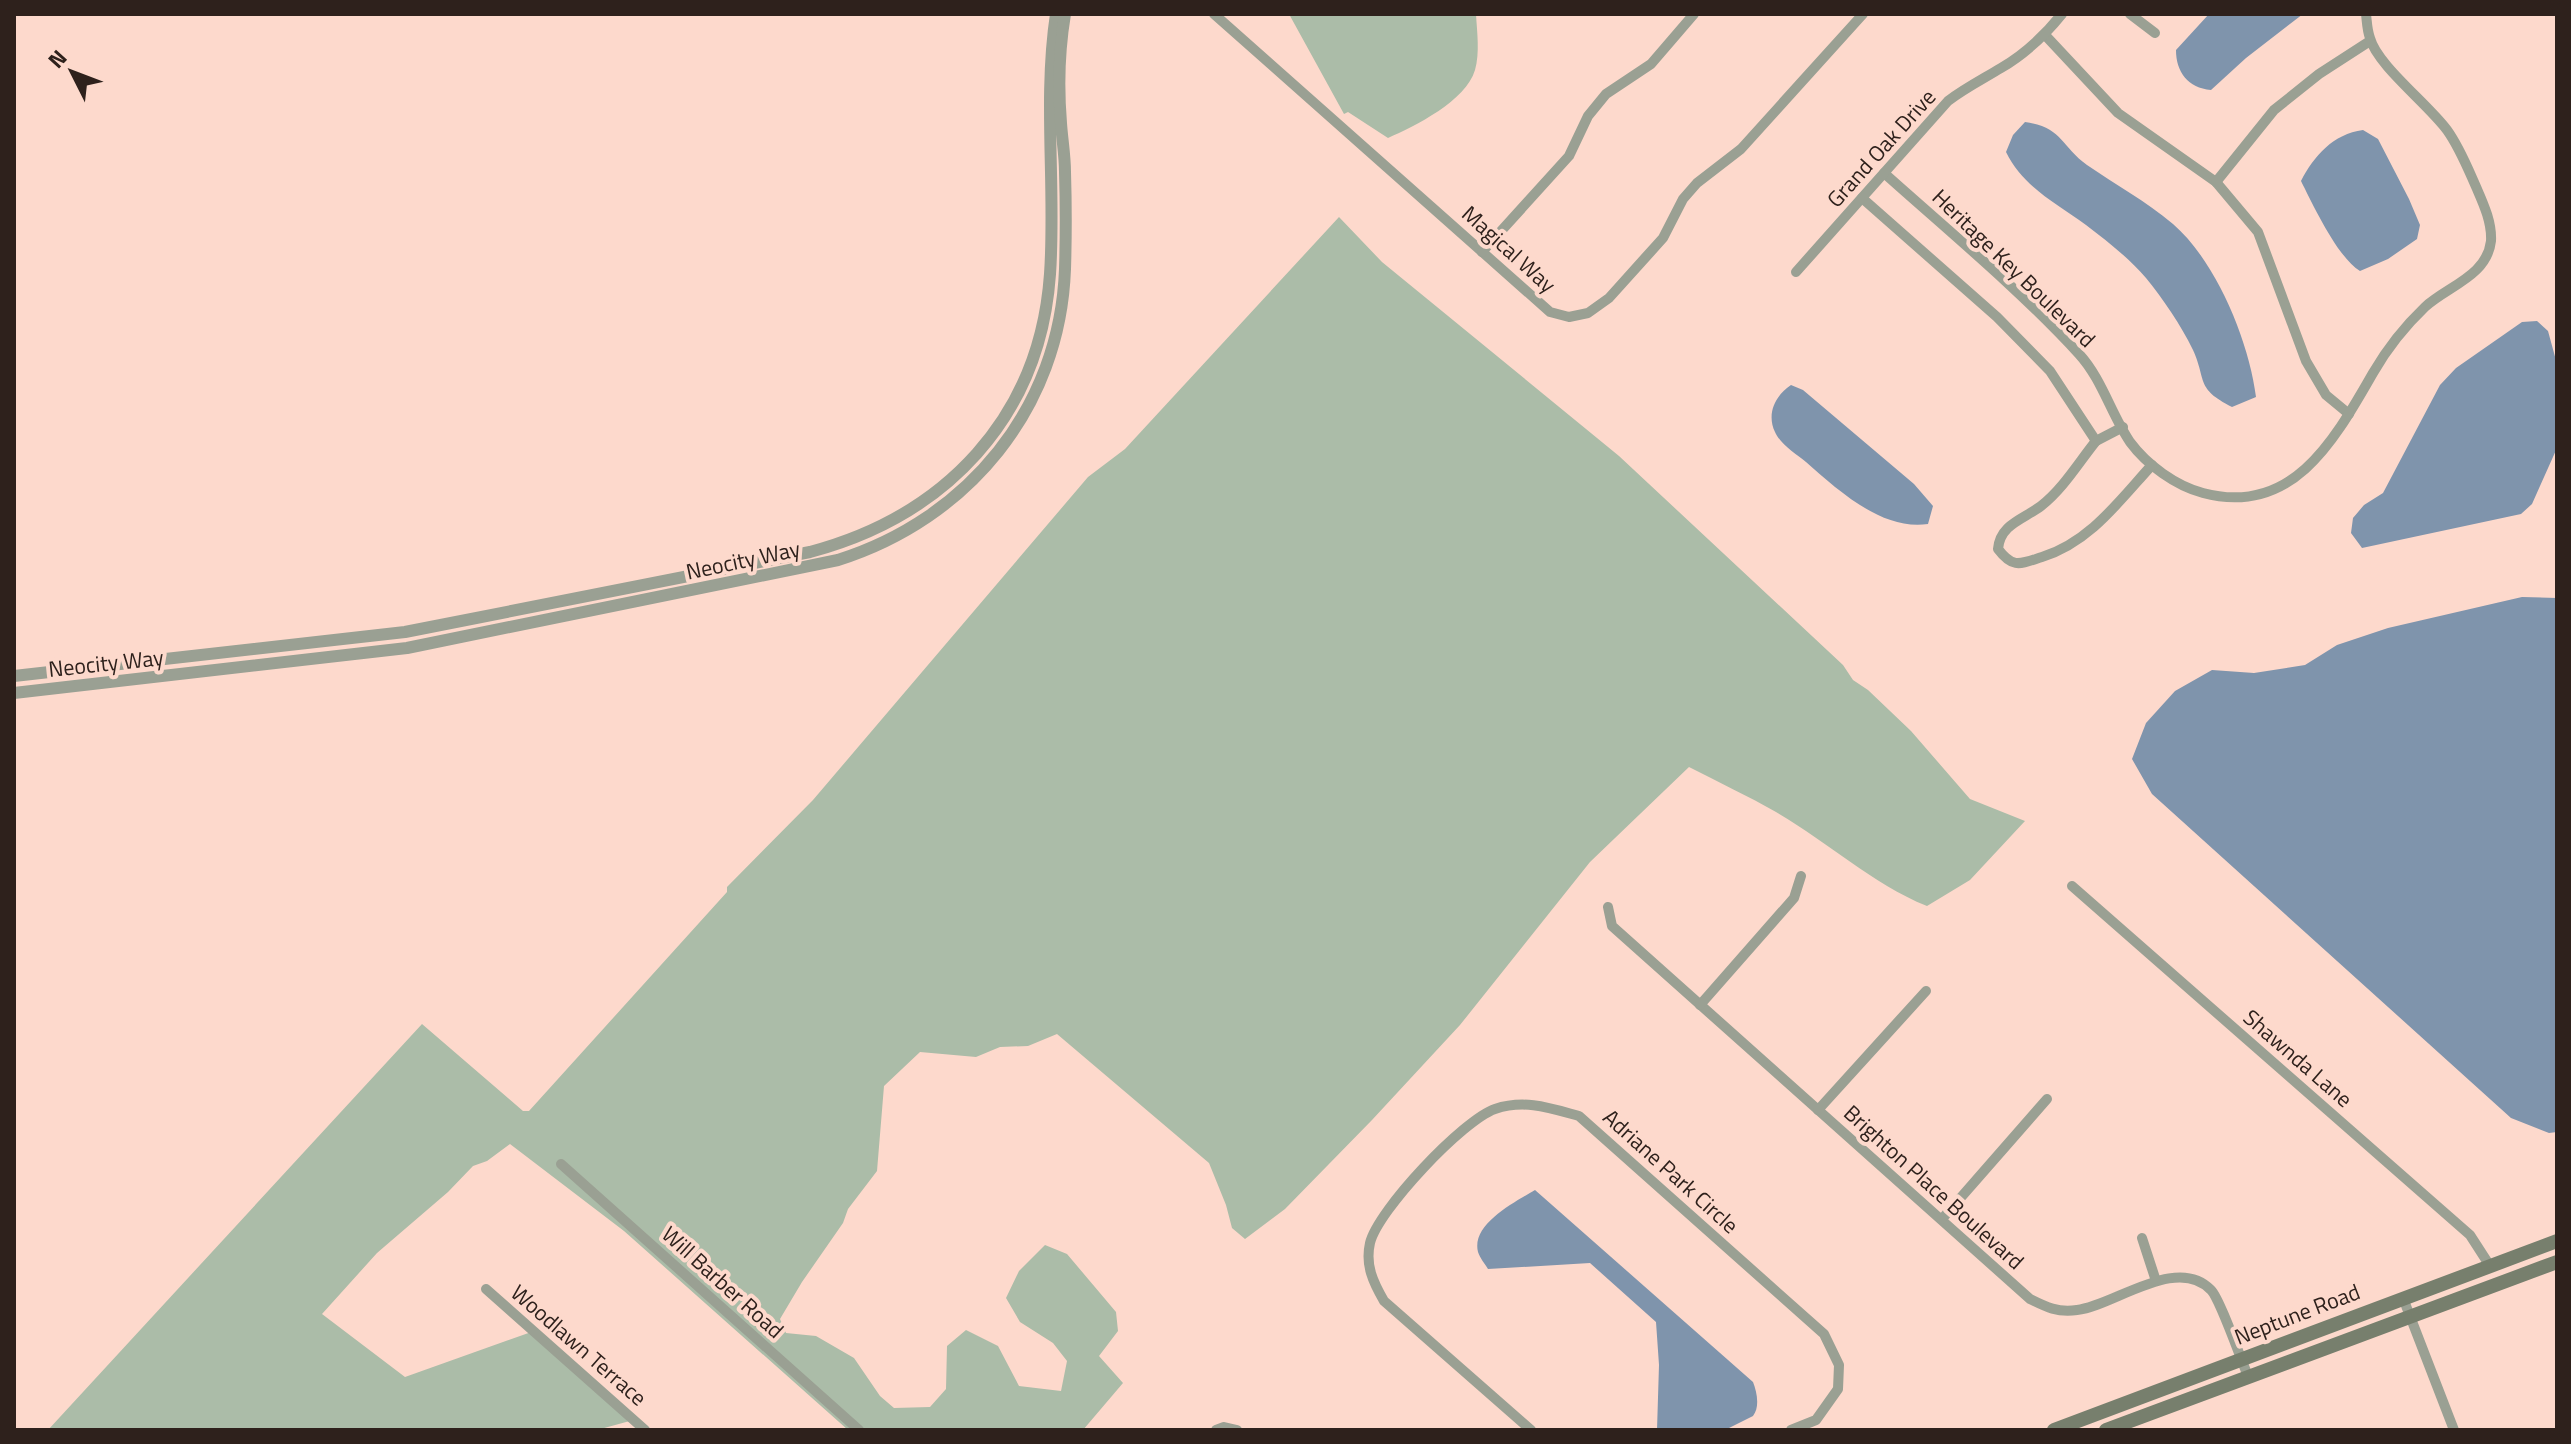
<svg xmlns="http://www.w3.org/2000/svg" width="2571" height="1444" viewBox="0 0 2571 1444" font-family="'Titillium Web',sans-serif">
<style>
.green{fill:#abbca8}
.water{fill:#7f94ac}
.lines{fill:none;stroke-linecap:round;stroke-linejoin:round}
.minor{stroke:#9aa093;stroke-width:10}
.tertiary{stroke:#9aa093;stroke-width:12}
.secondary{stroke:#777f6d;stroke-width:14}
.labels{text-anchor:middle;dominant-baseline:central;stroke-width:8;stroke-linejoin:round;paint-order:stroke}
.street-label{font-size:22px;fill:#2e211c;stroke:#fdd9cc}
</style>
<rect width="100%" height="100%" fill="#fdd9cc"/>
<!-- green -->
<g class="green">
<path d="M 1289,14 L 1476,14 C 1477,32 1480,53 1475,70 C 1466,101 1415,126 1388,138 L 1348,112 L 1344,114 Z"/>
<path d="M 1339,217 L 1382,262 L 1619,456 L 1843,665 L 1853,680 L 1868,690 L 1911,731 L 1970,799 L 2025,821 L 1970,880 L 1927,906 C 1871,883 1828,842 1776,812 C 1748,796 1718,782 1689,767 L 1590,862 L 1460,1025 L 1372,1120 L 1285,1209 L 1245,1239 L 1232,1228 L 1226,1205 L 1209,1163 L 1057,1034 L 1028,1046 L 1000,1047 L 976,1057 L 920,1052 L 884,1086 L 877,1171 L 848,1209 L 843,1223 L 802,1282 L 780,1319 L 786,1333 L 816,1336 L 854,1358 L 880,1396 L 894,1408 L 930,1407 L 946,1389 L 947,1346 L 966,1330 L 998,1346 L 1019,1386 L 1061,1391 L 1067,1361 L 1053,1343 L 1020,1322 L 1006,1298 L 1019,1271 L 1045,1245 L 1067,1254 L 1116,1312 L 1118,1331 L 1099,1356 L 1123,1383 L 1083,1430 L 848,1430 L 624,1231 L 510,1144 L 487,1161 L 473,1166 L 448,1192 L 377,1253 L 322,1314 L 405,1377 L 537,1330 L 637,1419 L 597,1430 L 48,1430 L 422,1024 L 523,1111 L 529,1111 L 727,892 L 727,887 L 813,800 L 1088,477 L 1125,449 Z"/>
</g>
<!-- water -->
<g class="water">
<path d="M 2209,14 L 2303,14 L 2246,58 L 2211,90 C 2188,88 2176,72 2176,50 Z"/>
<path d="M 2025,122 C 2062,127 2060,145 2087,165 C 2116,185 2146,201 2173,224 C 2216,261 2249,341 2256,397 L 2232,407 C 2195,388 2207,381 2193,350 C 2181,325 2163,299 2146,278 C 2129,258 2107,241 2086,225 C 2056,203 2023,187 2006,152 L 2013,135 Z"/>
<path d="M 2363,130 L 2378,139 L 2409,199 L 2420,225 L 2417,239 L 2388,259 L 2360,271 C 2338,258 2313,205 2301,181 C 2314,156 2333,134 2363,130 Z"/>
<polygon points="2537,321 2548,331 2557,364 2557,448 2532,504 2521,514 2362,548 2351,533 2353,518 2364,505 2383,493 2440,385 2456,368 2522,322"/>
<path d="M 1791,385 L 1803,390 L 1914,484 L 1933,506 L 1928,524 C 1882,531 1838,490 1806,462 C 1796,454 1780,444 1775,432 C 1766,413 1776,395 1791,385 Z"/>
<polygon points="2522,597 2557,598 2557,1132 2549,1133 2511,1118 2152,794 2132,759 2146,723 2175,691 2212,670 2254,673 2305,665 2337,645 2388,628"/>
<path d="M 1535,1190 L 1753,1382 C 1757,1392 1760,1407 1753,1416 L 1725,1430 L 1657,1430 L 1659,1365 L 1656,1322 L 1590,1263 L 1488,1269 C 1485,1264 1480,1258 1478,1252 C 1471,1224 1515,1202 1535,1190 Z"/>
</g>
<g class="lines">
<!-- minor -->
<g class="minor">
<polyline points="1214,14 1550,312 1569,317 1588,313 1609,298 1663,238 1683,199 1697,183 1741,149 1863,14"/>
<polyline points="2130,14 2155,33"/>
<polyline points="2045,35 2118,113 2216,182 2258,232 2306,361 2326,395 2349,414"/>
<path d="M 1884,173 C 1950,232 2019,289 2079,354 C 2102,379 2111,414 2130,442 C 2147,465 2176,486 2203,493 C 2293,517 2335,439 2373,373 C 2388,347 2404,327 2425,307 C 2448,286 2487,276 2491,241 C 2492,223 2484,205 2477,189 C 2468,169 2460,148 2447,130 C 2428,104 2377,65 2370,38 C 2367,30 2367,22 2366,14"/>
<polyline points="2216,182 2274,110 2319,74 2370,41"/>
<polyline points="1862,198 1997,317 2050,371 2096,441 2123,427"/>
<polyline points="1482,252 1569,156 1588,116 1606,94 1651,64 1694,14"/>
<path d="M 1796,272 L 1948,101 C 1965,88 1983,79 2001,68 C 2025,54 2045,35 2062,14"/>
<path d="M 2096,441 C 2079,462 2063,489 2041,506 C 2024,519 2000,524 1998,549 C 2013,569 2020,564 2042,557 C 2090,542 2119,501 2152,465"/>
<polyline points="2072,886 2470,1235 2490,1266"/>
<path d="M 1608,907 L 1612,926 L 2030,1299 C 2046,1307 2058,1313 2077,1310 C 2114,1306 2177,1254 2211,1290 C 2220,1299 2241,1360 2248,1376"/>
<polyline points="1700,1005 1794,898 1801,876"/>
<polyline points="1818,1110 1926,991"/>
<polyline points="561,1164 859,1430"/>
<polyline points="1942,1219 2047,1099"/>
<polyline points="2142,1238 2156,1281"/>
<polyline points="486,1289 645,1430"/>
<polyline points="2403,1298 2454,1430"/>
<polyline points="1216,1430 1224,1427 1237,1430"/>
<path d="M 1531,1430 L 1384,1301 C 1373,1282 1365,1265 1370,1243 C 1378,1210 1463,1120 1495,1109 C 1525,1099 1550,1108 1579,1116 L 1824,1334 L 1839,1365 L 1838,1389 L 1816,1420 L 1791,1430"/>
</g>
<!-- tertiary -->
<g class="tertiary">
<path d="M 14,676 L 405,632 L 810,552 C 945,516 1040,418 1050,274 C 1056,188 1043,100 1056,14"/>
<path d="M 14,693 L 407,648 L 838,560 C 968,519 1060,408 1065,269 C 1066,237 1066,204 1065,172 C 1065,155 1062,139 1061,123 C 1058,87 1059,50 1065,14"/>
</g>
<!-- secondary -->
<g class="secondary">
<polyline points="2054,1430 2557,1241"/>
<polyline points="2106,1430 2557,1262"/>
</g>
</g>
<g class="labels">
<!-- street labels -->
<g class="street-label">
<text transform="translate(1881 148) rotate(-48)">Grand Oak Drive</text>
<text transform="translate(1509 249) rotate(42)">Magical Way</text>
<text transform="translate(2014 268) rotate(44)">Heritage Key Boulevard</text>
<text transform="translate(743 560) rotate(-12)">Neocity Way</text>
<text transform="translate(106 663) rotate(-6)">Neocity Way</text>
<text transform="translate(2298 1058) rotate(41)">Shawnda Lane</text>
<text transform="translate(1671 1171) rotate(42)">Adriane Park Circle</text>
<text transform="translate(1934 1187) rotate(42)">Brighton Place Boulevard</text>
<text transform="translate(723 1282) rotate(42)">Will Barber Road</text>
<text transform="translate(2297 1314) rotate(-21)">Neptune Road</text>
<text transform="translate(579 1345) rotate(41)">Woodlawn Terrace</text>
</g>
</g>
<!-- border -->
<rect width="2571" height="1444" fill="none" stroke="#2e211c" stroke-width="32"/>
<!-- north arrow -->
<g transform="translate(72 72) rotate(312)" stroke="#fdd9cc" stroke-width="6" paint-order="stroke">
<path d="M0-6L14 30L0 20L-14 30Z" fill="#2e211c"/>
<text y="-12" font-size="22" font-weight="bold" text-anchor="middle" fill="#2e211c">N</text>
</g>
</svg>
